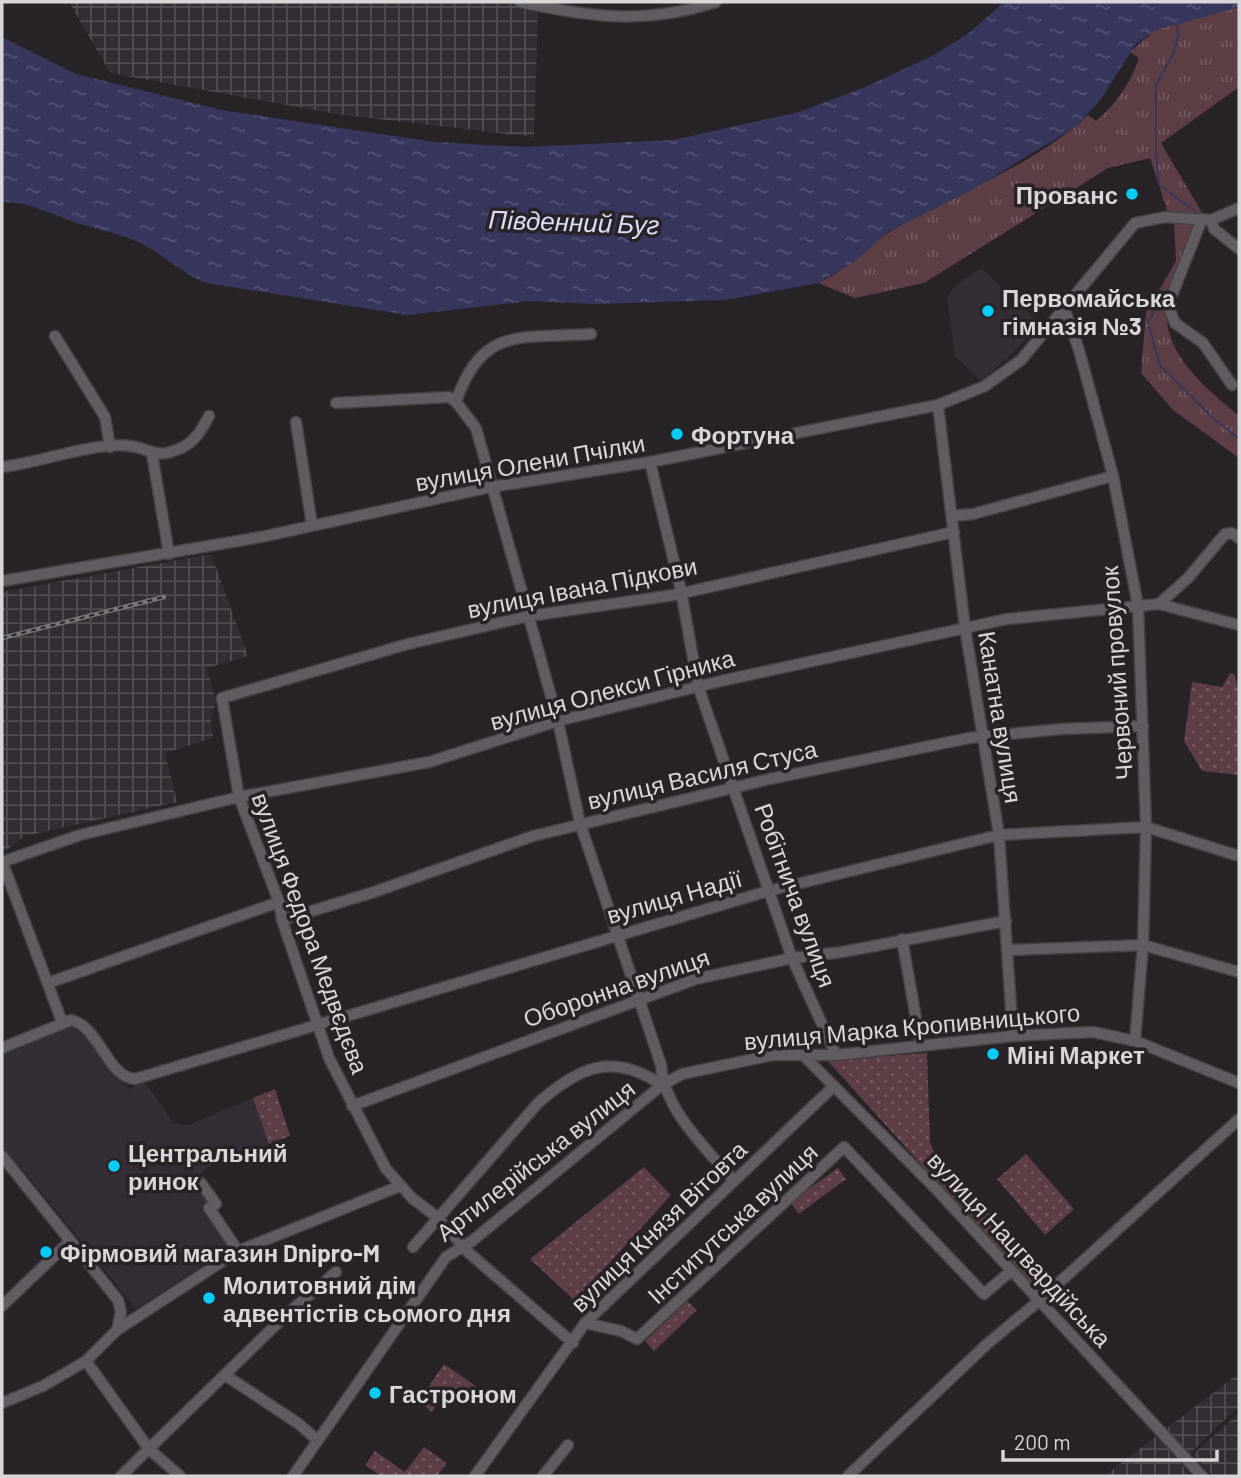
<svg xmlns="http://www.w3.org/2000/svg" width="1241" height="1478" viewBox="0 0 1241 1478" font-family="Barlow,sans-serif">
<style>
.built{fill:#352d36}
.industrial{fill:url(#industrial-grid)}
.grass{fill:url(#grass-tufts)}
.park{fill:url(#park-dots)}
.water{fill:url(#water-ripples)}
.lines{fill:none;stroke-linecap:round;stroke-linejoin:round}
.stream{stroke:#37375e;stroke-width:2}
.minor-casing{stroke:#444144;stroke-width:13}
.minor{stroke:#615c61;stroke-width:10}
.rail-casing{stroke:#797579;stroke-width:4.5}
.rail{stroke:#272327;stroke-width:2;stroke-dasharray:5;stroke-linecap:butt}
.poi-dot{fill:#00cbf9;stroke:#272327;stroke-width:2.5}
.labels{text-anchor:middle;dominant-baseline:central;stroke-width:7;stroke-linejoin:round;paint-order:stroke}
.poi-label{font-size:24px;font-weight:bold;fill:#d9d6d9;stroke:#272327;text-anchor:start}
.street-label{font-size:24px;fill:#d9d6d9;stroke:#272327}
.water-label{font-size:26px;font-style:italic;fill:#dadcf8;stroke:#272327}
</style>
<defs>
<pattern id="industrial-grid" width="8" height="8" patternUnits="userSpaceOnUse" patternTransform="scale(1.75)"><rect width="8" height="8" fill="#352d36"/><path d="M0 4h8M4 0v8" fill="none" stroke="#524b52"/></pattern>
<pattern id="grass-tufts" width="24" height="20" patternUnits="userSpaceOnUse" patternTransform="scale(1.75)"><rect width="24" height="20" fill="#5d3e45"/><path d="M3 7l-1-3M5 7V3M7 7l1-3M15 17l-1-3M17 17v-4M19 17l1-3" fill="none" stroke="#74595f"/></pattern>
<pattern id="park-dots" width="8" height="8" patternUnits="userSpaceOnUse" patternTransform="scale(1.75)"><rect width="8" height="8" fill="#5d3e45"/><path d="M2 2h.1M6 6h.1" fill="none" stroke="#74595f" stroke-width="1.8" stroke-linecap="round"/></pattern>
<pattern id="water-ripples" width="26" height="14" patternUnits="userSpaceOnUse" patternTransform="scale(1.75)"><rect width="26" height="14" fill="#37375e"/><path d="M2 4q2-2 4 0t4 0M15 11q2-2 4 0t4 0" fill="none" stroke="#535374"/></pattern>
</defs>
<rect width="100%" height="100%" fill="#272327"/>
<!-- built -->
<g class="built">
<polygon points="981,268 1041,325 982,382 955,356 947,297 953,288"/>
<polygon points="70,1022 74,1022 108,1058 128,1089 145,1082 174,1124 188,1125 275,1089 290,1136 210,1166 195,1179 211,1201 232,1246 136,1309 18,1164 16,1166 2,1148 2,1054"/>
</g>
<!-- industrial -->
<g class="industrial">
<polygon points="69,2 508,2 538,8 534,137 336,114 110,73"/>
<polygon points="211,554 248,656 207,668 216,701 211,722 213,738 165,753 177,802 25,836 2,853 2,592"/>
<polygon points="1239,1373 1239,1406 1180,1463 1191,1476 1104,1476"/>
<polygon points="1239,1413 1239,1476 1213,1476 1193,1454"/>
</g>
<!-- grass -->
<g class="grass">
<path d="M 1239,7 L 1239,87 L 1161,143 L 1204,216 L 1168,213 L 1150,158 L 1108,168 L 924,283 L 855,298 L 818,283 C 848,270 866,246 893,230 C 957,192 1032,167 1088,115 L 1096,121 C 1115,105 1131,83 1139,58 L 1130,52 L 1155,30 Z"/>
<path d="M 1186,221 L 1201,224 C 1191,249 1173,277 1168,304 C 1159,352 1207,389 1239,416 L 1239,458 L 1173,410 L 1141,373 L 1146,313 L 1176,261 L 1174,224 Z"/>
</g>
<!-- park -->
<g class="park">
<polygon points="1230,673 1234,674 1239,689 1239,775 1202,771 1184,741 1192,682 1222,687"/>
<polygon points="927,1053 930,1143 937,1157 1044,1272 1029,1284 827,1060"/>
<polygon points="275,1089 290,1136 269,1144 253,1098"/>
<polygon points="1026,1154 1074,1209 1045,1235 997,1179"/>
<polygon points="644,1167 671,1195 575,1301 530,1259"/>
<polygon points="838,1168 846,1179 799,1214 790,1202"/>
<polygon points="687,1301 697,1310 654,1351 645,1341"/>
<polygon points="444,1364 477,1387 467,1400 447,1389 432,1412 419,1401"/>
<polygon points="424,1447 447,1463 437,1476 381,1476 365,1465 375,1451 405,1472"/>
</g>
<!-- water -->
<path class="water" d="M 1004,2 L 1239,2 L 1239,7 L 1155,30 L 1135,45 L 1101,99 L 1075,127 L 972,190 L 888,232 L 854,262 L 818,283 L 725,300 L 594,304 L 529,301 L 408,315 L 206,283 C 184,274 167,258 146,246 C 124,234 98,230 74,222 C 49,213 29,202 2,202 L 2,37 L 76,74 L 221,110 L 435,142 L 525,147 L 673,140 L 799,112 L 863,88 L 934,55 L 969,33 Z"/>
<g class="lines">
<!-- stream -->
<g class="stream">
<polyline points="1177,23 1178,35 1174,52 1156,85 1156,153 1159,185 1195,211"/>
<polyline points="1170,286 1148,322 1160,366 1213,418 1239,439"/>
</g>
<!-- minor casing -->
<g class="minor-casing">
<g id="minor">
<path d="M 520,2 C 590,17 645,25 716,2"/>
<polyline points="1202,219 1168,305 1175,323 1203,343 1232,385"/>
<polyline points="1211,220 1214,229 1239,249"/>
<polyline points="1065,311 1079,350 1113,476 1138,606 1146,827 1143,945 1135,1041"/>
<path d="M 591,334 C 521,339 482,325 456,402 L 476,428 L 558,721 L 580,823 L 661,1065 C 664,1110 706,1148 734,1181"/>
<polyline points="55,336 105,417 110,447"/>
<polyline points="336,403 449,397 456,402"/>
<polyline points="938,405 965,628 999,835 1013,1036"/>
<polyline points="296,422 312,525"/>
<polyline points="152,454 169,554"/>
<polyline points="650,462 681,591 698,686 792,958 836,1055"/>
<path d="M 2,467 C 38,463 97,441 130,446 C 154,449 154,460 181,448 C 195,442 202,429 209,416"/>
<polyline points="952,516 973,514 1113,476"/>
<polyline points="2,581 261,537 491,487 650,462 938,405 985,386 1021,360 1135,223 1165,217 1211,220 1239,208"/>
<polyline points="1159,604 1188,578 1225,534 1232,533 1239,538"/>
<polyline points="2,861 62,1022"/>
<polyline points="2,862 80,835 239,797 429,762 558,721 721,681 1007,619 1159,604 1239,625"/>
<polyline points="282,920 371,893 533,836 770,779 969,738 1061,729 1143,726"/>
<polyline points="902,939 921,1046"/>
<polyline points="1008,950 1143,945 1239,972"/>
<polyline points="48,983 279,902"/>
<path d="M 2,1048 L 71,1020 C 100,1027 107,1077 135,1079 L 768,891 L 999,835 L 1146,827 L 1239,856"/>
<polyline points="803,1055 936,1189 1202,1476"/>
<polyline points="352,1106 696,979 792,958 842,952 1006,921"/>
<polyline points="2,1156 118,1300 121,1312 117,1330"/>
<polyline points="201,1183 216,1204 209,1208 238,1251"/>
<path d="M 413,1247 L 538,1103 C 580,1066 613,1052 662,1085 L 682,1074 L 773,1055 L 836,1055 L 1013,1036 L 1093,1032 L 1135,1041 L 1239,1083"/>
<polyline points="2,1306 69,1242"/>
<polyline points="585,1323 621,1331 637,1339 844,1147 984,1294 1011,1271"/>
<polyline points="573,1343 469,1253 437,1217 412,1198 386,1169 329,1058 282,920 279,902 239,797 222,698 408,644 529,616 674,595 954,532"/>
<polyline points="86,1361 149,1449 180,1476"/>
<polyline points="225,1375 299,1424 317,1440"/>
<polyline points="2,1403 43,1386 86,1361 117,1330 238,1251 400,1186"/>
<polyline points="121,1476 286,1315 336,1272"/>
<polyline points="293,1476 446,1257 472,1241 662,1085"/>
<polyline points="475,1476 585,1323 834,1086"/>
<polyline points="543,1476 568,1445"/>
<polyline points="848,1476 986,1345 1040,1300 1239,1119"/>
</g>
</g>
<!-- minor -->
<use href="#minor" class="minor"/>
<!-- rail casing -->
<g class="rail-casing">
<polyline id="rail" points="2,638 164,597"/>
</g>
<!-- rail -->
<use href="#rail" class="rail"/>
</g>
<!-- markers -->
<g class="poi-dot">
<circle cx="1132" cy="194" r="7"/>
<circle cx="988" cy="311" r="7"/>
<circle cx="677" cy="434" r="7"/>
<circle cx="993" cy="1054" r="7"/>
<circle cx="114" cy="1166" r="7"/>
<circle cx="46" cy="1252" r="7"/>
<circle cx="209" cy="1298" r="7"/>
<circle cx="375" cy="1393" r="7"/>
</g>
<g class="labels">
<!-- poi labels -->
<g class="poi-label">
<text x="1118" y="194" text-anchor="end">Прованс</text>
<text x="1002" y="297">Первомайська<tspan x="1002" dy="28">гімназія №3</tspan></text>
<text x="691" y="434">Фортуна</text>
<text x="1007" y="1054">Міні Маркет</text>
<text x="128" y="1152">Центральний<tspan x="128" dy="28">ринок</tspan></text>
<text x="60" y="1252">Фірмовий магазин Dnipro-M</text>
<text x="223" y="1284">Молитовний дім<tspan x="223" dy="28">адвентістів сьомого дня</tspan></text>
<text x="389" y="1393">Гастроном</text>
</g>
<!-- street labels -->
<g class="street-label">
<text transform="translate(530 462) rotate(-10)">вулиця Олени Пчілки</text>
<text transform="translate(582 587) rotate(-11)">вулиця Івана Підкови</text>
<text transform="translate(1116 673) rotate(-94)">Червоний провулок</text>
<text transform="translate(612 689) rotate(-15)">вулиця Олекси Гірника</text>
<text transform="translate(1001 717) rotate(81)">Канатна вулиця</text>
<text transform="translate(702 774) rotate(-13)">вулиця Василя Стуса</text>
<text transform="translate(796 895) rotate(70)">Робітнича вулиця</text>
<text transform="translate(674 896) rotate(-16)">вулиця Надії</text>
<text transform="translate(311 933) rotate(70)">вулиця Федора Медвєдєва</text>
<text transform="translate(616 987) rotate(-19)">Оборонна вулиця</text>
<text transform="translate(912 1026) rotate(-5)">вулиця Марка Кропивницького</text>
<text transform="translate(535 1160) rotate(-38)">Артилерійська вулиця</text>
<text transform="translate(732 1223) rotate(-43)">Інститутська вулиця</text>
<text transform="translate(658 1226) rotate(-44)">вулиця Князя Вітовта</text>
<text transform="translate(1020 1249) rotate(47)">вулиця Нацгвардійська</text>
</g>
<!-- water labels -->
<g class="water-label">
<text transform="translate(574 221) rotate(2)">Південний Буг</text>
</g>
</g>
<!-- border -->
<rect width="1241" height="1478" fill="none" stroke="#d9d6d9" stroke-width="7"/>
<!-- scale -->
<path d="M1003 1450v10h214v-10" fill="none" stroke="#d9d6d9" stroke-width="3.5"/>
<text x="1014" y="1450" font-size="21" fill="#d9d6d9" stroke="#272327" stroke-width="5" paint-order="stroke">200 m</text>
</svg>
